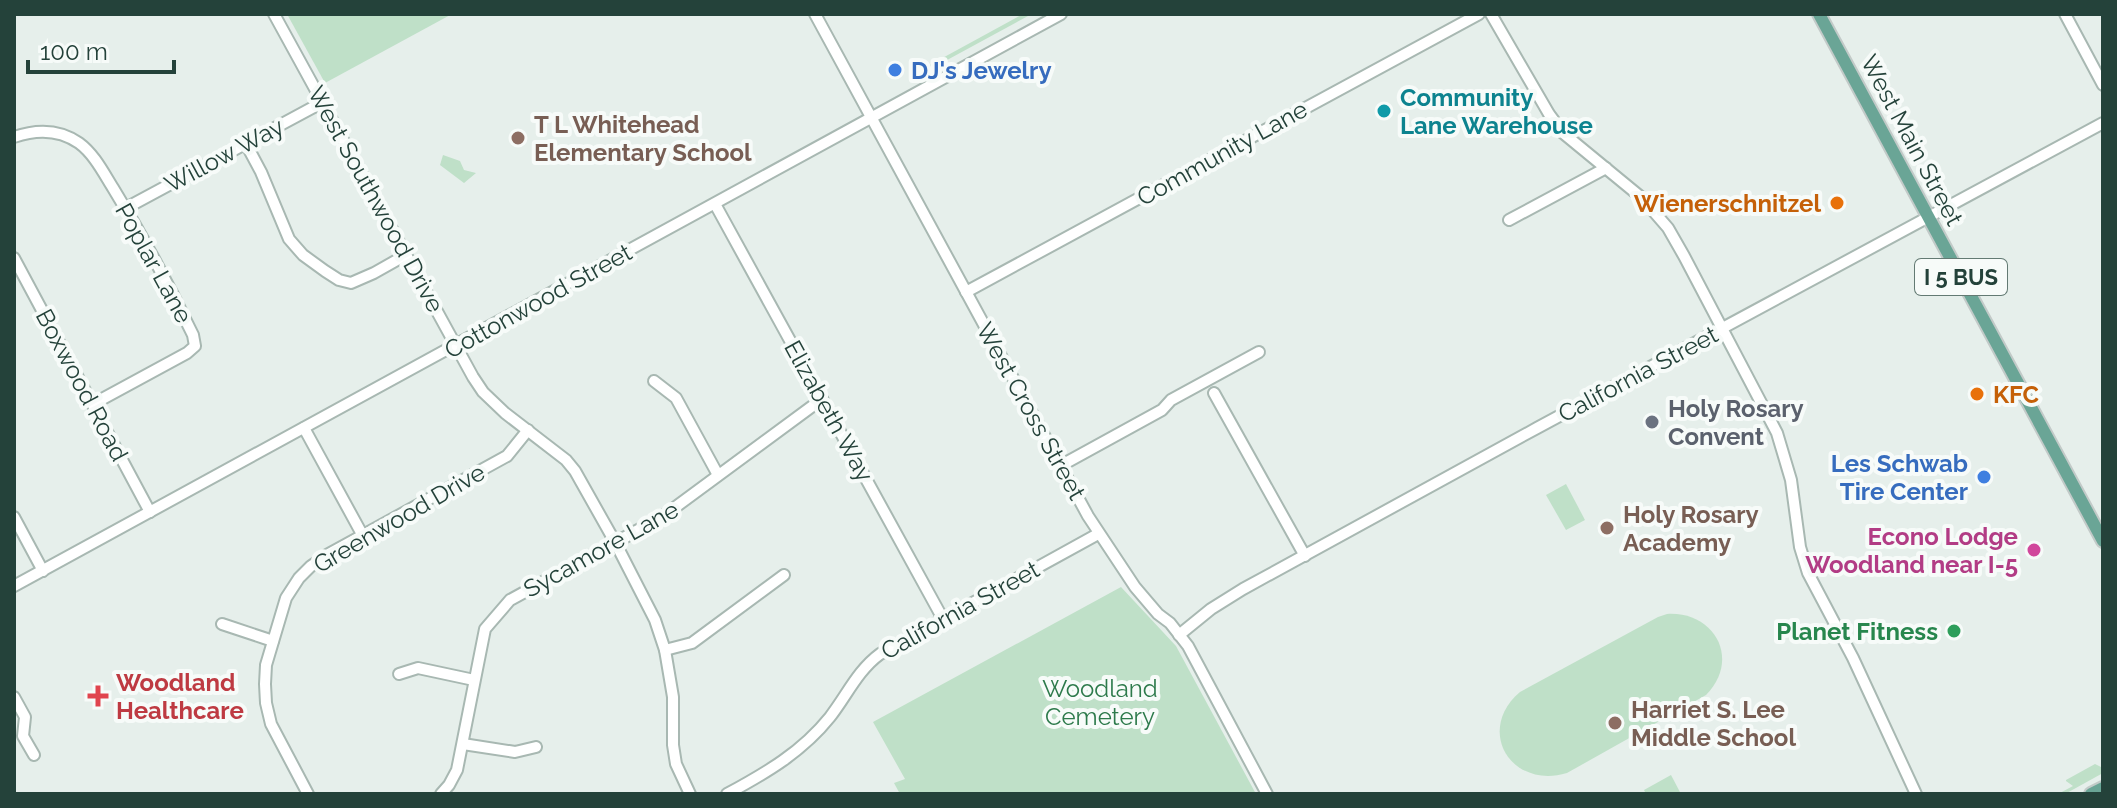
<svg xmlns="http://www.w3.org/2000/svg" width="2117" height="808" viewBox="0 0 2117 808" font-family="Raleway,sans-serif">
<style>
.green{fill:#bfe0c8}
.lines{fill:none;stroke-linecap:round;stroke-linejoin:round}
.minor-casing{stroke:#a8b8b2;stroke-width:14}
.major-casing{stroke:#c2cac8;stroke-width:16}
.minor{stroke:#fff;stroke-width:10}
.major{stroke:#6aa596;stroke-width:12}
.shop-dot{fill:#3f7fe0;stroke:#f7fbf9;stroke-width:3}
.culture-dot{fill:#0f9aa8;stroke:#f7fbf9;stroke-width:3}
.education-dot{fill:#8d6e63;stroke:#f7fbf9;stroke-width:3}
.food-dot{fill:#e8710a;stroke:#f7fbf9;stroke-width:3}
.worship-dot{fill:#6b7280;stroke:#f7fbf9;stroke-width:3}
.hotel-dot{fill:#d1479c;stroke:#f7fbf9;stroke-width:3}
.leisure-dot{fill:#2e9e5b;stroke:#f7fbf9;stroke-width:3}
.health-dot{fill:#e0444e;stroke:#f7fbf9;stroke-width:3}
.labels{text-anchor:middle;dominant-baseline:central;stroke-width:8;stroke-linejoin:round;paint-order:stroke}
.shield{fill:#f7fbf9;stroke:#637a73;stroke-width:2}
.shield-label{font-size:22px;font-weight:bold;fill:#24423a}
.shop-label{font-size:24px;font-weight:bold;fill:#366cbe;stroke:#f7fbf9;text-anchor:start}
.culture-label{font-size:24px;font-weight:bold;fill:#0d838f;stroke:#f7fbf9;text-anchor:start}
.education-label{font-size:24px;font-weight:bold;fill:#785e54;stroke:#f7fbf9;text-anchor:start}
.street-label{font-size:24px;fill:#24423a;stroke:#f7fbf9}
.food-label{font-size:24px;font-weight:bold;fill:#c56008;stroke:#f7fbf9;text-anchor:end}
.worship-label{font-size:24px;font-weight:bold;fill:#5b616d;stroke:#f7fbf9;text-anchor:start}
.hotel-label{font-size:24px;font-weight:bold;fill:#b23c85;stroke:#f7fbf9;text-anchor:end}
.leisure-label{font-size:24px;font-weight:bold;fill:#27864d;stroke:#f7fbf9;text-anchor:end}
.health-label{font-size:24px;font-weight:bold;fill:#be3a42;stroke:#f7fbf9;text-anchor:start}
.park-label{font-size:24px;fill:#2d7a4b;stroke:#f7fbf9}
</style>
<rect width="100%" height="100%" fill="#e6efeb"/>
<!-- green -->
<g class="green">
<polygon points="287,14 452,14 325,83"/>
<polygon points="1023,14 1028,16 925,72 920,62 922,61 926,67"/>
<polygon points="443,155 460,161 464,170 476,173 464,183 440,165"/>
<polygon points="1566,484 1585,520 1566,530 1546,495"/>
<polygon points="1121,587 1176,646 1256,794 900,794 894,783 905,779 873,722"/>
<path d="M 1667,614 C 1715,611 1741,660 1706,695 L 1567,773 C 1511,790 1475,730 1520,692 L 1658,617 Z"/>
<polygon points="2095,764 2103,768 2103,773 2065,794 2058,794 2073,786 2066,781 2066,780"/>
<polygon points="1671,775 1681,794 1646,794 1644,790"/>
</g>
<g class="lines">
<!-- minor casing -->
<g class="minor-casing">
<g id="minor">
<polyline points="274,14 473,377 483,392 505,413 566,460 575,471 615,542 655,620 665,650 673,697 673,745 676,764 690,794"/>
<polyline points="815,14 1088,516 1135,587 1158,614 1170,623 1188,646 1267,794"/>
<polyline points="1491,14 1549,114 1563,133 1642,198 1668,228 1684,256 1777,433 1791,480 1800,547 1808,573 1853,658 1916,794"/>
<polyline points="2065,14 2103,85"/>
<path d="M 14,137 C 37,129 59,129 79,143 C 94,154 103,172 113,188 C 142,235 169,285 193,335 L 195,346 L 187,353 L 93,404"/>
<polyline points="246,144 261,172 289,239 303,255 325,271 339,280 351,283 374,273 406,255"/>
<polyline points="715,204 943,619"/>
<polyline points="126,208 323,102"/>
<polyline points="1509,220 1606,168"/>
<polyline points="14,258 150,512"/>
<polyline points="966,292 1479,14"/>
<polyline points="654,381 676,398 718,475"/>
<polyline points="1214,393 1305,556"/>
<polyline points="304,428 363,536"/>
<polyline points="1060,466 1162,410 1171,400 1259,352"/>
<polyline points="14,517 43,571"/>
<polyline points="14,586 1061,14"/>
<polyline points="222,624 273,641"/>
<polyline points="1179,635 1211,609 1243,589 1537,428 2103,123"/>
<polyline points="665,650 692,643 784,575"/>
<polyline points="399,674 418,668 474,680"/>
<polyline points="14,697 25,717 23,736 34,755"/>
<polyline points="463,744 515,752 536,747"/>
<polyline points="308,794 271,724 266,703 265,684 266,665 286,598 299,578 311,566 327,555 507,456 528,430"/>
<polyline points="441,794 449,785 457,770 485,629 510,600 662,517 822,399"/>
<path d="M 727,794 C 766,773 802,752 830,717 C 847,695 858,670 880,654 L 1098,534"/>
</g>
</g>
<!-- major casing -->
<g class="major-casing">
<g id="major">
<polyline points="1819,14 2103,541"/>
<polyline points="2091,794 2103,788"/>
</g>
</g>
<!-- minor -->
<use href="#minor" class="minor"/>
<!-- major -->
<use href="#major" class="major"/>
</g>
<!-- markers -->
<g class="shop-dot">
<circle cx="895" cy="70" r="8"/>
<circle cx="1984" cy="477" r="8"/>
</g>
<circle class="culture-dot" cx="1384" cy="111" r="8"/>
<g class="education-dot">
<circle cx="518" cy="138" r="8"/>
<circle cx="1607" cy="528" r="8"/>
<circle cx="1615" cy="723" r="8"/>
</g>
<g class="food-dot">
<circle cx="1837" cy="203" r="8"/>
<circle cx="1977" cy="394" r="8"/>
</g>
<circle class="worship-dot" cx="1652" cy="422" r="8"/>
<circle class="hotel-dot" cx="2034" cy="550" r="8"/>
<circle class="leisure-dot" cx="1954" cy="631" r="8"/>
<path class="health-dot" d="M94 684h8v8h8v8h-8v8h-8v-8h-8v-8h8z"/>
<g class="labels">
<!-- shield labels -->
<rect class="shield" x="1915" y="259" width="92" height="36" rx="6"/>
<g class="shield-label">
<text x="1961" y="277">I 5 BUS</text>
</g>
<!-- shop labels -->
<g class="shop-label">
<text x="911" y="70">DJ's Jewelry</text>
<text x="1968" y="463" text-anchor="end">Les Schwab<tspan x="1968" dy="28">Tire Center</tspan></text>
</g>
<!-- culture labels -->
<g class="culture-label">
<text x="1400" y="97">Community<tspan x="1400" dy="28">Lane Warehouse</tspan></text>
</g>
<!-- education labels -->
<g class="education-label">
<text x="534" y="124">T L Whitehead<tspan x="534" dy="28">Elementary School</tspan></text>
<text x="1623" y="514">Holy Rosary<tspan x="1623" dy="28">Academy</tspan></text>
<text x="1631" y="709">Harriet S. Lee<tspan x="1631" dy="28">Middle School</tspan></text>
</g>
<!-- street labels -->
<g class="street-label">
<text transform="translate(1912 140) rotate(62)">West Main Street</text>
<text transform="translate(1222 153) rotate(-29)">Community Lane</text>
<text transform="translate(224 155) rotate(-28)">Willow Way</text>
<text transform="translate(376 199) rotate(61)">West Southwood Drive</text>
<text transform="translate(154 263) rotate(61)">Poplar Lane</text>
<text transform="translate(538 301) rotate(-29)">Cottonwood Street</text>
<text transform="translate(1638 374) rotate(-28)">California Street</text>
<text transform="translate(82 385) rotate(62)">Boxwood Road</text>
<text transform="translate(829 411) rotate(61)">Elizabeth Way</text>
<text transform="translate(1031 411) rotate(61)">West Cross Street</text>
<text transform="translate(399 518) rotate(-30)">Greenwood Drive</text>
<text transform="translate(601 549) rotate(-29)">Sycamore Lane</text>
<text transform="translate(960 610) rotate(-29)">California Street</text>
</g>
<!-- food labels -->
<g class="food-label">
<text x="1821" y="203">Wienerschnitzel</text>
<text x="1993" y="394" text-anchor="start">KFC</text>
</g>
<!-- worship labels -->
<g class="worship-label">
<text x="1668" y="408">Holy Rosary<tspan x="1668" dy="28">Convent</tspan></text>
</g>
<!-- hotel labels -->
<g class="hotel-label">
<text x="2018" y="536">Econo Lodge<tspan x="2018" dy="28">Woodland near I-5</tspan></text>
</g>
<!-- leisure labels -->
<g class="leisure-label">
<text x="1938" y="631">Planet Fitness</text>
</g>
<!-- health labels -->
<g class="health-label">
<text x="116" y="682">Woodland<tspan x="116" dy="28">Healthcare</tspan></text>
</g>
<!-- park labels -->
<g class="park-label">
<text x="1100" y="688">Woodland<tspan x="1100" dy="28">Cemetery</tspan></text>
</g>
</g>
<!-- border -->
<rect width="2117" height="808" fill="none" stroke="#24423a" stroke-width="32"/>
<!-- scale -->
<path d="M28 60v12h146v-12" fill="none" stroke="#24423a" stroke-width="4"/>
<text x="40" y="60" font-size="24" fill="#24423a" stroke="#f7fbf9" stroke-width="6" paint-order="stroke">100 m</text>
</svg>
